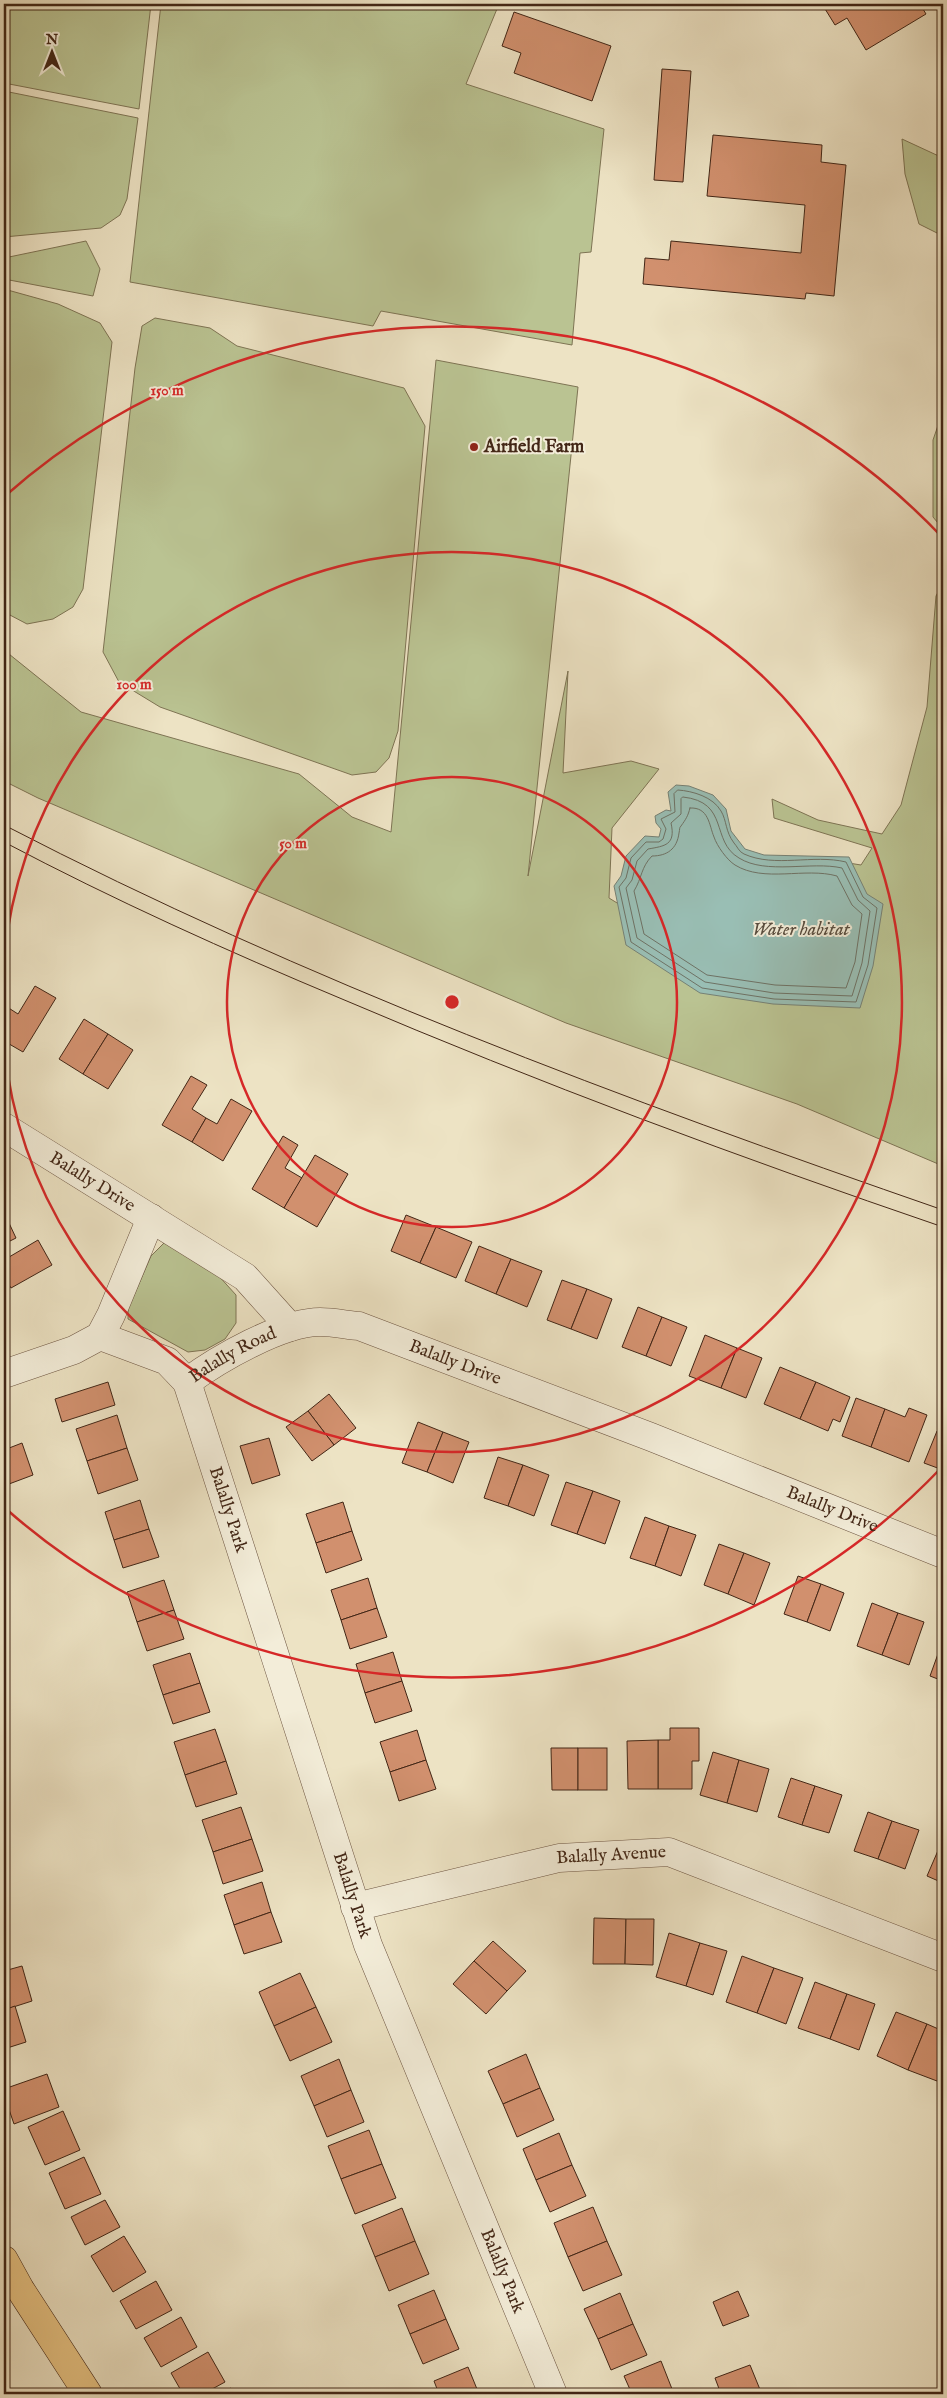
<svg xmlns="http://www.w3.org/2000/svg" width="947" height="2398" viewBox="0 0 947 2398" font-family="'IM FELL English',serif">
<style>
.green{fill:#bac392;stroke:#7e7454}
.water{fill:#99beb4;stroke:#768175}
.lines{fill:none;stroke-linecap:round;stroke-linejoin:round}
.shore{stroke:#6e7265;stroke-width:1}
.building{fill:#d1906e;stroke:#422616}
.minor-casing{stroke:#6d5542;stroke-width:29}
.major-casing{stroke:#422616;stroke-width:29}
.minor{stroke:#f3edd9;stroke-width:28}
.major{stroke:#e6c282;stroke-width:28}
.tram{stroke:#422616;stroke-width:1}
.ring{fill:none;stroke:#d62828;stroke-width:2.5}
.poi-dot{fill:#8f2418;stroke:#f3edd9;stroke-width:2}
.labels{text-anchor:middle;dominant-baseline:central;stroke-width:4;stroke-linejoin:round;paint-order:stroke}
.poi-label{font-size:18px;font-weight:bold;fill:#422616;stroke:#f3edd9;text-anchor:start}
.street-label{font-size:18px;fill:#422616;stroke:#f3edd9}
.water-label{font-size:19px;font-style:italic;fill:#584c3e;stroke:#f3edd9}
.centre{fill:#d62828;stroke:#f3edd9;stroke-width:2.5}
.ring-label{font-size:15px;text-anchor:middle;font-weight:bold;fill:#d62828;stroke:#f3edd9;stroke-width:4;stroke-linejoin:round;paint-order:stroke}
</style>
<rect width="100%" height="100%" fill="#ede3c4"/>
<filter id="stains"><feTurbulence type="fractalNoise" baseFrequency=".004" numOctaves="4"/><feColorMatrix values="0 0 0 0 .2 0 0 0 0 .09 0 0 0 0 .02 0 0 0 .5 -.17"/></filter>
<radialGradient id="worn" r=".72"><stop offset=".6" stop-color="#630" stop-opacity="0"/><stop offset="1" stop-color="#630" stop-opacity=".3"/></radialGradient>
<!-- green -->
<g class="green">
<polygon points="4,4 151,4 139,109 4,83"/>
<polygon points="161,4 499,4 466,84 604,129 591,252 580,253 572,345 381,311 373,326 130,282"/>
<polygon points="4,91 138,118 127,199 120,215 101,228 4,237"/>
<polygon points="902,139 943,158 943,236 919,224 905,174"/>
<polygon points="86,241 100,269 93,296 4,279 4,256 9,257"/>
<polygon points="4,289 58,304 100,323 112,342 83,589 73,607 53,619 27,624 8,614 4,609"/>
<polygon points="155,318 210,328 237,346 404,388 425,426 398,731 389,758 376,772 352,775 160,707 119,682 103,652 135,368 142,326"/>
<polygon points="436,360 578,387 528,876 568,671 563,773 631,761 659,769 612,828 609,898 692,949 830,860 861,865 872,848 774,818 772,799 818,820 882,834 901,805 927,707 936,596 943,583 943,1166 797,1104 566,1023 38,798 4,781 4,650 81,712 299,774 352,817 391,832"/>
<polygon points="943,411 943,529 933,517 933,440"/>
<polygon points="165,1242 217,1274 236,1295 236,1323 225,1339 205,1350 188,1352 128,1319 128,1309 151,1256"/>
</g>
<!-- water -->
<polygon class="water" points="676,785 689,786 713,795 726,809 731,831 745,849 764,855 849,857 867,894 883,904 873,966 860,1008 773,1004 700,993 626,945 614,886 621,876 626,856 645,836 659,837 661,829 656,823 655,816 666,810 671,811 668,792"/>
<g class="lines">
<!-- shore -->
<g class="shore">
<path d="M 678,790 C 693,791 713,797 721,811 C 727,821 725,831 734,843 C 737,846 739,852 744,854 C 775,868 813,854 846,862 L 863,897 L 877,908 L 868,965 L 856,1002 L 774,999 L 702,988 L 631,942 L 619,887 L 626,878 L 631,858 L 646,842 L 659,842 L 663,839 L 666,829 L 661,819 L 675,812 L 674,794 Z"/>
<path d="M 683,797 C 730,802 710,841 739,858 C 766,875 811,861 842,868 L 858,900 L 870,911 L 862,963 L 852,996 L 774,993 L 705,982 L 637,938 L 626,888 L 632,880 L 637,861 L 648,849 C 665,846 676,845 671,823 L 681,814 L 681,799 Z"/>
<path d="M 690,808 C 709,807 709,825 714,837 C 717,846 727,860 735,865 C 764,883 805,867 837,876 L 852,905 L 862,914 L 855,962 L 846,988 L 775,985 L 707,975 L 644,934 L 634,891 C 642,878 641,867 652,856 C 667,856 677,849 679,833 C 680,829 679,828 681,826 C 686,819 688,816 690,808 Z"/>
</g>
</g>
<!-- building -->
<g class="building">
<polygon points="822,4 920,4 926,14 866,50 847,18 835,25"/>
<polygon points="514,12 611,46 592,101 514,73 521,53 502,46"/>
<polygon points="662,69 691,71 683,182 654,180"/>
<polygon points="713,135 822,145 821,162 846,165 834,296 806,293 805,299 643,284 645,258 669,260 671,241 801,253 805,205 707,196"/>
<polygon points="35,986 56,998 23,1052 4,1041 4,1005 18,1014"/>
<polygon points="84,1019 108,1034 83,1074 59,1059"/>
<polygon points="108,1034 133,1050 108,1089 83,1074"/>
<polygon points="191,1076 207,1085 192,1109 206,1118 192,1142 162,1125"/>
<polygon points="231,1099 252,1111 223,1161 192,1142 206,1118 217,1124"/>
<polygon points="283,1136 298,1145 285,1168 302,1178 284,1208 252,1189"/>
<polygon points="315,1155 348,1174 317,1227 284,1208"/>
<polygon points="406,1215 436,1227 420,1263 391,1251"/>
<polygon points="9,1223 16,1238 4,1244 4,1225"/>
<polygon points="436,1227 472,1242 456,1278 420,1263"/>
<polygon points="38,1240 52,1265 11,1288 4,1276 4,1260"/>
<polygon points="479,1246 511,1259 496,1294 465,1281"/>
<polygon points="511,1259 542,1271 527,1307 496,1294"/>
<polygon points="562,1280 587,1289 571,1329 547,1320"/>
<polygon points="587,1289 612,1299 597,1339 571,1329"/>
<polygon points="638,1307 662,1317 646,1356 622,1347"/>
<polygon points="662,1317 687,1327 671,1366 646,1356"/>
<polygon points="705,1335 737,1348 721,1388 689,1376"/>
<polygon points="737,1348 762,1358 746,1398 721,1388"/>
<polygon points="780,1367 816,1382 800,1419 764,1404"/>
<polygon points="108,1382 115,1405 62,1422 55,1399"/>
<polygon points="816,1382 850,1397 840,1422 833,1419 828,1431 800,1419"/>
<polygon points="329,1394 356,1428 334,1445 308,1411"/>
<polygon points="856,1398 885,1409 871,1447 842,1436"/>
<polygon points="909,1408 927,1415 909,1462 871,1447 885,1409 905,1417"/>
<polygon points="308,1411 334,1445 312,1461 286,1427"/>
<polygon points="117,1415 127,1448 87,1461 76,1429"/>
<polygon points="418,1422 443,1432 427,1472 402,1463"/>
<polygon points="937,1431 943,1433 943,1470 924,1463"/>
<polygon points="443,1432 469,1442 453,1483 427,1472"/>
<polygon points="269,1438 280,1475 252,1484 240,1446"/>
<polygon points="22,1443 33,1475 9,1484 4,1469 4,1450"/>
<polygon points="127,1448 138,1480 98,1494 87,1461"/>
<polygon points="498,1457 523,1465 508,1506 484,1498"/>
<polygon points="523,1465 549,1475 534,1516 508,1506"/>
<polygon points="566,1482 593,1491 577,1534 551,1525"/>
<polygon points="593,1491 620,1501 605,1544 577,1534"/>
<polygon points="140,1500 149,1529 114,1540 105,1512"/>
<polygon points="343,1502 352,1531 316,1543 306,1514"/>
<polygon points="645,1517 669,1526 655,1566 630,1558"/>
<polygon points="669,1526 696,1535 681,1576 655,1566"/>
<polygon points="149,1529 159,1557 123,1568 114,1540"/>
<polygon points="352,1531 362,1560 326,1573 316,1543"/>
<polygon points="719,1544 744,1553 728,1594 704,1585"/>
<polygon points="744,1553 770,1563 754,1605 728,1594"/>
<polygon points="798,1576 821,1584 807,1622 784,1614"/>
<polygon points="368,1578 377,1608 341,1620 331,1590"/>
<polygon points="164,1580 174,1610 137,1622 127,1592"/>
<polygon points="821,1584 844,1593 830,1631 807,1622"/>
<polygon points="872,1603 898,1613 882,1655 857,1646"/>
<polygon points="377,1608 387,1637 350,1649 341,1620"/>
<polygon points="174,1610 184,1639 147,1651 137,1622"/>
<polygon points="898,1613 924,1622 909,1665 882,1655"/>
<polygon points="943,1640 943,1681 930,1676"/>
<polygon points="393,1652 402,1681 365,1693 356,1664"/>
<polygon points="190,1653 200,1683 163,1695 153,1665"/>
<polygon points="402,1681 412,1711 375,1723 365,1693"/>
<polygon points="200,1683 210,1712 173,1724 163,1695"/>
<polygon points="670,1728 699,1728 699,1761 692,1761 692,1789 658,1789 658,1740 670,1740"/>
<polygon points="215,1729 226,1761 185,1775 174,1742"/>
<polygon points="417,1730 426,1760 390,1772 380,1742"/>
<polygon points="658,1740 658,1789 628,1789 627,1741"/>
<polygon points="551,1748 578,1748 578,1790 552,1790"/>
<rect x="578" y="1748" width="29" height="42"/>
<polygon points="713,1752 739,1760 727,1803 700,1795"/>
<polygon points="426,1760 436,1789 399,1801 390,1772"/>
<polygon points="739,1760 769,1769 757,1812 727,1803"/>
<polygon points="226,1761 237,1794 196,1807 185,1775"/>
<polygon points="791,1778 815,1786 802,1825 778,1817"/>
<polygon points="815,1786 842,1795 829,1833 802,1825"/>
<polygon points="241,1807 252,1839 213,1852 202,1820"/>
<polygon points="868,1812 892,1821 878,1859 854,1851"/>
<polygon points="892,1821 919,1830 905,1869 878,1859"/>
<polygon points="252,1839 263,1871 223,1884 213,1852"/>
<polygon points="943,1839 943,1883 927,1876"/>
<polygon points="262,1882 271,1912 234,1925 224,1895"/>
<polygon points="271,1912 282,1942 244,1954 234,1925"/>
<polygon points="594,1918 626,1919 625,1964 593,1964"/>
<polygon points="626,1919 654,1919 653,1965 625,1964"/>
<polygon points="669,1933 700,1943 686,1986 656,1977"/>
<polygon points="493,1941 526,1971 507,1991 474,1961"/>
<polygon points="700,1943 727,1951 713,1995 686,1986"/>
<polygon points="742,1956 774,1968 757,2013 726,2002"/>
<polygon points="474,1961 507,1991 486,2014 453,1984"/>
<polygon points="22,1966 32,2001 4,2010 4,1971"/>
<polygon points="774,1968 803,1978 786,2024 757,2013"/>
<polygon points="300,1973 316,2007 274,2026 259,1992"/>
<polygon points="815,1982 847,1994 830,2039 798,2028"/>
<polygon points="847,1994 875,2004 859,2050 830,2039"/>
<polygon points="15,2006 26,2042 4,2049 4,2010"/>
<polygon points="316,2007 332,2042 290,2061 274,2026"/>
<polygon points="896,2012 927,2024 908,2070 877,2056"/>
<polygon points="927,2024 943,2031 943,2065 937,2081 908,2070"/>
<polygon points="526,2054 540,2088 503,2104 488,2071"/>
<polygon points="339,2059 351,2090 314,2106 301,2076"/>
<polygon points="47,2074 59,2107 14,2124 4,2095 4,2089"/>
<polygon points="540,2088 554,2120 517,2137 503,2104"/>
<polygon points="351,2090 364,2122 327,2137 314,2106"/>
<polygon points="63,2111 80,2150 45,2165 28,2127"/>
<polygon points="369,2130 382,2164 341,2179 328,2146"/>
<polygon points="559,2133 572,2165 536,2180 523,2149"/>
<polygon points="84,2157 101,2194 65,2209 49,2173"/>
<polygon points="382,2164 396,2198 355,2214 341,2179"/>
<polygon points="572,2165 586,2196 550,2212 536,2180"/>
<polygon points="105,2200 120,2227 85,2245 71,2217"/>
<polygon points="593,2207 607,2241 568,2257 554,2223"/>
<polygon points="402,2208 415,2241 375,2257 362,2225"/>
<polygon points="124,2236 146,2272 113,2292 91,2256"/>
<polygon points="415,2241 429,2274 389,2291 375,2257"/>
<polygon points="607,2241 622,2275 583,2291 568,2257"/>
<polygon points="156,2281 172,2310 136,2329 120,2301"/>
<polygon points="434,2290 446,2319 410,2334 398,2305"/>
<polygon points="738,2291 749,2316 723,2326 713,2302"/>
<polygon points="620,2293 633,2324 598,2339 584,2309"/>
<polygon points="181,2317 197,2347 161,2367 144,2338"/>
<polygon points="446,2319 459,2349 423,2364 410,2334"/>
<polygon points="633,2324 647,2355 611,2370 598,2339"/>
<polygon points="208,2352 225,2382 203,2394 183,2394 171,2373"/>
<polygon points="661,2361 674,2394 632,2394 624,2376"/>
<polygon points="750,2365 761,2392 756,2394 721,2394 715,2378"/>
<polygon points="468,2367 479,2394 439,2394 434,2381"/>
<polygon points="231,2388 235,2394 220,2394"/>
<polygon points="837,2390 839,2394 826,2394"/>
</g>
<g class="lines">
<!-- minor casing -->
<g class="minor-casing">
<g id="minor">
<path id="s1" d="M 4,1127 L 245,1277 L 290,1327"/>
<path id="s2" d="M 100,1336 L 167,1361 L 187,1382 C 218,1359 282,1322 320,1322 C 333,1322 347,1325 359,1326 L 651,1437 L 943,1554"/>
<polyline points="4,1374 74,1350 100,1336 111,1315 151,1218"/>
<path id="s3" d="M 187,1382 L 368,1945 L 553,2394"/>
<path id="s4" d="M 355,1907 L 559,1858 L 669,1852 L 943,1958"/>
</g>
</g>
<!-- major casing -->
<g class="major-casing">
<polyline id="major" points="4,2260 20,2289 88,2394"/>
</g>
<!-- minor -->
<use href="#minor" class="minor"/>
<!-- major -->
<use href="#major" class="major"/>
<!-- tram -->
<g class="tram">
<path d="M 4,825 C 305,981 623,1099 943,1210"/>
<path d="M 4,842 C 114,900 227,951 342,999 C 539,1083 741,1158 943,1227"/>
</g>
</g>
<!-- distance rings -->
<g class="ring">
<circle cx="452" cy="1002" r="225"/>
<path d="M4 959A450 450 0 1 1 4 1045"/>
<path d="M942 1467A675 675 0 0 1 5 1508M5 496A675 675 0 0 1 942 537"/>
</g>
<!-- markers -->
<circle class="poi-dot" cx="474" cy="447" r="5"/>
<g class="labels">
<!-- poi labels -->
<g class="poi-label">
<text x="484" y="447">Airfield Farm</text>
</g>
<!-- street labels -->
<g class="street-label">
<text stroke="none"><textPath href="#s1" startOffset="104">Balally Drive</textPath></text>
<text stroke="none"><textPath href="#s2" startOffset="154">Balally Road</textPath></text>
<text stroke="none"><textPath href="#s2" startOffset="390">Balally Drive</textPath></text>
<text stroke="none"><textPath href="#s3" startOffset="134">Balally Park</textPath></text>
<text stroke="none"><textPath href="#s2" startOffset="795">Balally Drive</textPath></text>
<text stroke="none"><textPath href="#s4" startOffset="262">Balally Avenue</textPath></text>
<text stroke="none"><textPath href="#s3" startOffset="539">Balally Park</textPath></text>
<text stroke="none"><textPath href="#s3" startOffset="944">Balally Park</textPath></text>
</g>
<!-- water labels -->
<g class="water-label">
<text x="801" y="930">Water habitat</text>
</g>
</g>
<circle cx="452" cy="1002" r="8" class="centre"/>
<g class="ring-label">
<text x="167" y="395">150 m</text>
<text x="134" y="689">100 m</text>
<text x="293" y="848">50 m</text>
</g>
<!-- margin -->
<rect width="947" height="2398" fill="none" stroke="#ede3c4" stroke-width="20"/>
<rect x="5" y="5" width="937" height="2388" fill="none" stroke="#422616" stroke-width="2.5"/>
<rect x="10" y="10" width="927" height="2378" fill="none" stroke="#422616"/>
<!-- north arrow -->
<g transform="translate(52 52)" stroke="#f3edd9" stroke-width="4" paint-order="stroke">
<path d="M0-4L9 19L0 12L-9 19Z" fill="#422616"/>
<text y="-8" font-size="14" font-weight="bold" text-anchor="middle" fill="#422616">N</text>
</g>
<rect width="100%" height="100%" filter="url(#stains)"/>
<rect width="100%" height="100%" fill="url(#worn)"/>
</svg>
